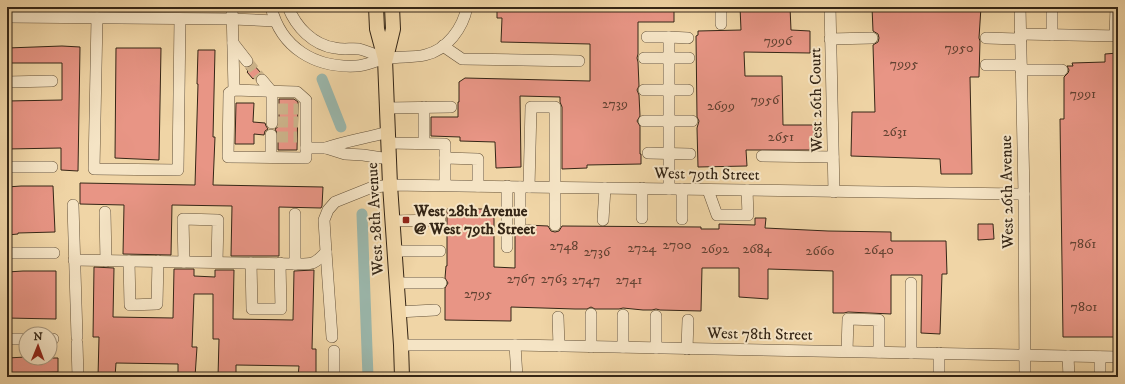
<svg xmlns="http://www.w3.org/2000/svg" width="1125" height="384" viewBox="0 0 1125 384" font-family="'IM FELL DW Pica',serif">
<style>
.lines{fill:none;stroke-linecap:round;stroke-linejoin:round}
.canal{stroke:#9bb8ad;stroke-width:11}
.building{fill:#e89585;stroke:#352616}
.minor-tunnel{stroke:#cbb289;stroke-width:11;stroke-dasharray:11 5.5;stroke-linecap:butt}
.minor-casing{stroke:#64523a;stroke-width:12}
.major-casing{stroke:#352616;stroke-width:16}
.minor{stroke:#f5e4c5;stroke-width:11}
.major{stroke:#f0d5a6;stroke-width:14}
.poi-dot{fill:#8f2418;stroke:#f5e4c5;stroke-width:1.5}
.labels{text-anchor:middle;dominant-baseline:central;stroke-width:4;stroke-linejoin:round;paint-order:stroke}
.number-label{font-size:14px;fill:#624232}
.street-label{font-size:16px;fill:#352616;stroke:#f5e4c5}
.poi-label{font-size:16px;font-weight:bold;fill:#352616;stroke:#f5e4c5;text-anchor:start}
</style>
<rect width="100%" height="100%" fill="#f0d5a6"/>
<filter id="stains"><feTurbulence type="fractalNoise" baseFrequency=".005" numOctaves="4"/><feColorMatrix values="0 0 0 0 .2 0 0 0 0 .09 0 0 0 0 .02 0 0 0 .5 -.17"/></filter>
<radialGradient id="worn" r=".72"><stop offset=".6" stop-color="#630" stop-opacity="0"/><stop offset="1" stop-color="#630" stop-opacity=".3"/></radialGradient>
<g class="lines">
<!-- canal -->
<g class="canal">
<polyline points="322,79 341,127"/>
<polyline points="362,214 368,377"/>
</g>
</g>
<!-- building -->
<g class="building">
<polygon points="497,7 674,7 674,22 638,22 638,54 637,58 638,62 639,86 637,90 639,95 640,116 637,121 640,126 640,154 641,154 641,164 587,165 587,168 562,169 562,107 560,102 560,97 520,96 521,167 496,168 495,142 460,141 460,137 431,136 431,117 458,117 458,102 459,102 459,82 465,78 590,81 590,44 501,42 502,18 497,18"/>
<polygon points="740,7 790,7 791,30 810,31 810,53 744,52 745,76 782,76 783,125 814,125 813,150 746,150 747,166 698,167 697,128 699,121 697,117 696,36 698,35 698,31 741,30"/>
<polygon points="872,7 981,7 979,38 980,41 979,77 970,77 972,174 941,174 940,159 851,156 852,112 875,112 873,45 878,42 879,38 878,34 873,31"/>
<polygon points="62,46 80,47 78,171 61,170 61,148 7,149 7,101 62,100 62,63 7,63 7,48"/>
<polygon points="116,48 161,48 159,160 115,158"/>
<polygon points="198,50 215,50 213,137 215,137 213,185 323,187 322,206 321,208 279,207 279,256 231,256 232,206 172,205 171,255 123,254 124,205 80,204 80,183 195,185 198,84 197,84"/>
<polygon points="1118,53 1118,337 1063,337 1060,119 1064,119 1064,77 1068,73 1069,70 1067,66 1073,66 1072,63 1105,62 1105,54"/>
<polygon points="253,64 261,73 253,79 247,72 248,71 246,68 251,67"/>
<polygon points="279,99 294,99 298,102 297,150 278,150 278,135 275,129 278,127 279,123"/>
<polygon points="236,103 254,103 253,122 265,123 266,126 268,129 265,131 264,135 254,134 254,144 235,144"/>
<polygon points="21,186 53,186 55,232 18,233 18,234 7,235 7,187"/>
<polygon points="447,209 494,209 494,267 515,268 515,228 520,230 524,229 526,225 548,226 551,231 555,232 559,231 562,226 701,227 701,229 719,229 719,224 755,225 755,218 766,218 765,228 828,231 891,232 891,241 946,241 947,274 942,274 940,334 921,333 922,275 891,275 891,314 848,312 844,313 833,313 833,271 768,269 768,299 739,297 739,268 702,268 701,311 660,310 656,309 652,310 643,310 623,308 619,309 595,309 591,307 587,309 575,309 511,307 511,321 445,320 445,288 448,283 445,278 446,266 447,266"/>
<polygon points="978,224 993,224 994,239 978,240"/>
<polygon points="94,267 114,268 113,317 173,318 174,269 194,269 194,276 215,277 215,270 234,270 233,319 293,320 294,271 314,270 312,349 316,349 316,377 298,377 299,366 236,365 236,377 218,377 219,339 213,339 213,294 194,294 192,347 197,347 195,377 178,377 178,364 116,363 115,377 98,377 99,337 93,337"/>
<polygon points="23,271 56,271 56,319 7,318 7,272"/>
<polygon points="26,357 26,358 58,358 58,372 7,373 7,358"/>
</g>
<g class="lines">
<!-- minor-tunnel -->
<g class="minor-tunnel">
<polyline points="247,61 262,80"/>
<polyline points="277,109 298,109"/>
<polyline points="277,122 298,122"/>
<polyline points="277,137 297,137"/>
</g>
<!-- minor casing -->
<g class="minor-casing">
<g id="minor">
<polyline points="232,7 234,90"/>
<path d="M 271,7 C 281,48 315,68 356,66 C 366,66 376,60 385,59 C 399,56 412,58 425,55 C 447,50 463,28 467,7"/>
<path d="M 288,7 C 296,27 313,45 335,48 C 343,50 352,48 359,49 C 368,51 377,56 385,59"/>
<polyline points="721,7 721,24"/>
<polyline points="830,7 834,192"/>
<polyline points="1020,7 1024,194 1025,377"/>
<polyline points="7,17 233,19 275,21"/>
<polyline points="97,18 94,169 178,170 180,19"/>
<polyline points="1020,34 1118,36"/>
<polyline points="1052,35 1052,7"/>
<polyline points="1115,36 1116,7"/>
<polyline points="647,37 669,37 669,189"/>
<polyline points="669,37 688,38"/>
<polyline points="986,38 1021,39"/>
<polyline points="830,39 872,38"/>
<polyline points="233,43 247,61"/>
<polyline points="443,46 462,59 579,61"/>
<polyline points="644,58 689,58"/>
<polyline points="986,65 1021,65"/>
<polyline points="1021,70 1062,70"/>
<polyline points="262,80 272,92 272,123"/>
<polyline points="7,82 52,81"/>
<polygon points="234,90 297,92 306,100 306,158 228,157 229,93"/>
<polyline points="644,90 688,90"/>
<polyline points="387,108 451,107"/>
<polyline points="644,121 692,121"/>
<polyline points="388,143 445,144 445,185"/>
<polyline points="424,143 424,107"/>
<polyline points="306,148 326,148 345,154 363,155 389,159"/>
<path d="M 326,148 C 346,141 367,138 388,132"/>
<polyline points="648,153 690,154"/>
<polyline points="762,156 833,157"/>
<polyline points="271,157 271,135"/>
<polyline points="445,158 478,159 478,186"/>
<polyline points="7,167 52,167"/>
<polyline points="520,187 520,223"/>
<polyline points="529,187 531,107 555,107 555,225"/>
<polyline points="708,190 717,215 748,215 747,190"/>
<polyline points="73,205 77,337"/>
<polyline points="105,212 106,261"/>
<polyline points="295,214 295,264"/>
<polyline points="642,218 642,188"/>
<polyline points="682,219 682,189"/>
<polyline points="603,220 605,188"/>
<polyline points="392,221 440,220"/>
<polyline points="507,247 507,186"/>
<polyline points="394,251 440,251"/>
<polyline points="326,252 332,337"/>
<polyline points="7,253 54,253"/>
<path d="M 74,260 L 295,264 C 312,264 314,265 326,252 L 324,220 L 328,210 L 335,202 L 370,188 L 390,185 L 1024,194"/>
<polyline points="129,261 130,305 157,304 158,261"/>
<polyline points="184,262 183,219 218,220 217,262"/>
<polyline points="251,263 252,309 281,309 280,263"/>
<polyline points="396,283 441,283"/>
<polyline points="911,283 911,353"/>
<polyline points="398,312 435,310"/>
<polyline points="591,314 591,347"/>
<polyline points="623,315 623,347"/>
<polyline points="558,317 559,346"/>
<polyline points="7,339 26,339"/>
<polyline points="50,339 53,339"/>
<polyline points="77,343 78,377"/>
<polyline points="401,345 515,345 1118,357"/>
<polyline points="515,345 517,377"/>
<polyline points="656,348 656,316"/>
<polyline points="687,349 688,320"/>
<polyline points="847,351 848,319 879,320 879,352"/>
<polyline points="939,353 939,377"/>
<polyline points="1068,356 1069,377"/>
<polyline points="334,377 334,351"/>
<polyline points="1100,377 1100,357"/>
</g>
</g>
<!-- major casing -->
<g class="major-casing">
<g id="major">
<polyline points="376,7 377,29 385,59 390,185 401,345 402,377"/>
<polyline points="386,58 393,29 392,7"/>
</g>
</g>
<!-- minor -->
<use href="#minor" class="minor"/>
<!-- major -->
<use href="#major" class="major"/>
</g>
<!-- markers -->
<rect class="poi-dot" x="402" y="216" width="8" height="8" rx="2"/>
<g class="labels">
<!-- number labels -->
<g class="number-label">
<text x="778" y="41">7996</text>
<text x="959" y="48">7950</text>
<text x="904" y="64">7995</text>
<text x="1083" y="94">7991</text>
<text x="765" y="100">7956</text>
<text x="615" y="104">2739</text>
<text x="721" y="106">2699</text>
<text x="895" y="132">2631</text>
<text x="781" y="137">2651</text>
<text x="1083" y="244">7861</text>
<text x="677" y="245">2700</text>
<text x="564" y="246">2748</text>
<text x="642" y="248">2724</text>
<text x="715" y="249">2692</text>
<text x="757" y="249">2684</text>
<text x="879" y="250">2640</text>
<text x="820" y="251">2660</text>
<text x="597" y="252">2736</text>
<text x="521" y="279">2767</text>
<text x="554" y="279">2763</text>
<text x="586" y="280">2747</text>
<text x="629" y="280">2741</text>
<text x="478" y="294">2795</text>
<text x="1084" y="307">7801</text>
</g>
<!-- street labels -->
<g class="street-label">
<text transform="translate(816 100) rotate(-91)">West 26th Court</text>
<text transform="translate(707 174) rotate(1)">West 79th Street</text>
<text transform="translate(1007 192) rotate(-91)">West 26th Avenue</text>
<text transform="translate(375 219) rotate(-93)">West 28th Avenue</text>
<text transform="translate(760 334) rotate(1)">West 78th Street</text>
</g>
<!-- poi labels -->
<g class="poi-label">
<text x="414" y="211">West 28th Avenue<tspan x="414" dy="18">@ West 79th Street</tspan></text>
</g>
</g>
<!-- margin -->
<rect width="1125" height="384" fill="none" stroke="#f0d5a6" stroke-width="24"/>
<rect x="8" y="8" width="1109" height="368" fill="none" stroke="#352616" stroke-width="2"/>
<rect x="12" y="12" width="1101" height="360" fill="none" stroke="#352616"/>
<!-- north arrow -->
<g transform="translate(38 346) rotate(1)"><circle r="19" fill="#f5e4c5" stroke="#a8987f"/>
<path d="M0-3L7 15L0 10L-7 15Z" fill="#8f2418"/>
<text y="-6" font-size="11" font-weight="bold" text-anchor="middle" fill="#352616">N</text>
</g>
<rect width="100%" height="100%" filter="url(#stains)"/>
<rect width="100%" height="100%" fill="url(#worn)"/>
</svg>
